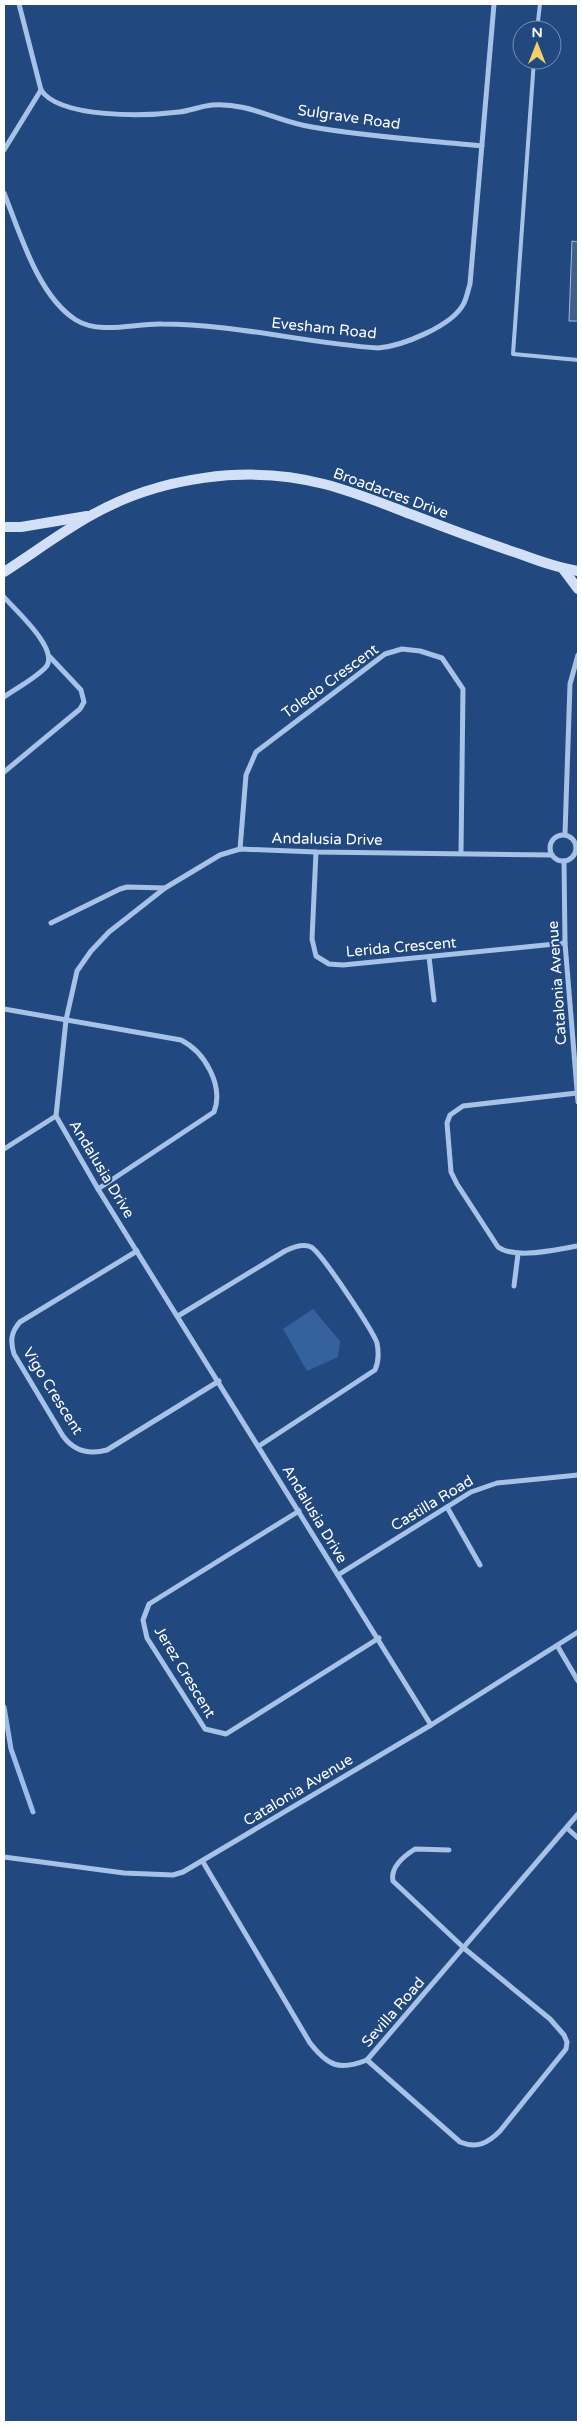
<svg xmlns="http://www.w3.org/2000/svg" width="582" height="2426" viewBox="0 0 582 2426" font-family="'Varela Round',sans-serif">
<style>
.green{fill:#35619d}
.water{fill:#425f87;stroke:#9bbde8}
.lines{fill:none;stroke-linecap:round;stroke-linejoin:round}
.stream{stroke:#9bbde8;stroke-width:5}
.lane{stroke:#a7c2e7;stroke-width:4}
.street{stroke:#a7c2e7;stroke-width:5}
.secondary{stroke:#d1e0f6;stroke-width:10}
.labels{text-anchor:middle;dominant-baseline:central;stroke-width:4;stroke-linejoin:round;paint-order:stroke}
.street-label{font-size:15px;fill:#fff;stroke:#21487f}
</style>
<rect width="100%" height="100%" fill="#21487f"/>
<!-- green -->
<polygon class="green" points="313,1309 340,1341 338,1357 307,1371 283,1329"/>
<!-- water -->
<polygon class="water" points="572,241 578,242 578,321 569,321"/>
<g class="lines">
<!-- stream -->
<polyline class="stream" points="4,1707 11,1749 33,1812"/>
<!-- lane -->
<g class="lane">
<polyline points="537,30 540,4"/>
<polyline points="534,60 513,354 578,360"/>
</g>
<!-- street -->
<g class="street">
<path d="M 19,4 L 41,90 C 60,119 147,116 179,112 C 190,111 201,106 212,105 C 248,102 278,122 312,127 C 368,137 425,140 482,146"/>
<polyline points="4,150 41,90"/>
<path d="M 4,193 C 20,233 38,296 76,320 C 100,335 136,323 162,324 C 234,324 306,343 378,348 C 402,346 453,326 464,303 C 467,297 468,290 470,284 L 494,4"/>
<path d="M 4,597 C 15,610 62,651 45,668 C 34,679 17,688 4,697"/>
<polyline points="4,772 80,709 84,702 81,690 50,657"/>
<polyline points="565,834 570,684 578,655"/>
<circle cx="563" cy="848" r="13"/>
<polyline points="240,849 246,775 256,752 385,654 402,649 420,651 442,658 463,689 461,853"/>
<polyline points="316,852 312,939 316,956 329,964 343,965 565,943"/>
<polyline points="564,861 565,943 578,1102"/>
<polyline points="51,923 120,889 127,887 165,888"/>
<polyline points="429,957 434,1000"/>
<path d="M 4,1009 L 181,1040 C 205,1052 224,1086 214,1112 L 98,1189"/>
<path d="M 577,1093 L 463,1106 L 450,1115 L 447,1123 L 451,1172 L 457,1184 L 498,1247 C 516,1260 557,1249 578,1246"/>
<polyline points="4,1149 56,1116"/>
<path d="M 137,1251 L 20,1322 C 11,1332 10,1341 14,1354 L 63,1436 C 74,1451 89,1455 107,1450 L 219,1381"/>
<polyline points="514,1286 518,1254"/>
<path d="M 178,1316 L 285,1251 C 293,1247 303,1243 311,1247 C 321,1252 373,1331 377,1343 C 379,1353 379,1361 375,1370 L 259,1446"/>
<polyline points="447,1507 480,1565"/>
<polyline points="299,1511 149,1604 143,1620 147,1638 205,1729 226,1734 379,1638"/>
<polyline points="338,1575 471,1492 497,1483 578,1475"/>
<polyline points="558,1647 578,1681"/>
<polyline points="431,1725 98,1189 56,1116 66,1020 77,971 91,951 109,932 165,888 220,855 240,849 316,852 552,855"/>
<polyline points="567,1828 578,1838"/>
<polyline points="4,1857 124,1873 173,1875 183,1872 431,1725 578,1632"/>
<path d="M 203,1862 L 310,2043 C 328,2066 339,2071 367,2060 L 578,1814"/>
<path d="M 367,2060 L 460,2142 C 477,2149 488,2143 500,2131 L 566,2049 L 567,2042 L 564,2035 L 550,2019 L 465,1949 L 393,1881 C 390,1867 404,1856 415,1849 L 449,1850"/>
</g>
<!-- secondary -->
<g class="secondary">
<polyline points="4,527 21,527 87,516"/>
<polyline points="563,569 578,589"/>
<path d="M 4,572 C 32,554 60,533 90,516 C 158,477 248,464 324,484 C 355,492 384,504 413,515 C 449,529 484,542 520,554 C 539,561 558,568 578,571"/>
</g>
</g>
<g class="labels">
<!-- street labels -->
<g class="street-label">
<text transform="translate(349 117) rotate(8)">Sulgrave Road</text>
<text transform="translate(324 328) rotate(6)">Evesham Road</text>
<text transform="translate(391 493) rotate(20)">Broadacres Drive</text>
<text transform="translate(330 681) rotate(-36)">Toledo Crescent</text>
<text transform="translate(327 839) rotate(1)">Andalusia Drive</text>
<text transform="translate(401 947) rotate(-5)">Lerida Crescent</text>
<text transform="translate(557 983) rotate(-94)">Catalonia Avenue</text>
<text transform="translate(102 1169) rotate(59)">Andalusia Drive</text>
<text transform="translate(53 1391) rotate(58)">Vigo Crescent</text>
<text transform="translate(432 1503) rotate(-31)">Castilla Road</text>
<text transform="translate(315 1514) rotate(59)">Andalusia Drive</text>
<text transform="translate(185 1672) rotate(59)">Jerez Crescent</text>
<text transform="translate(298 1790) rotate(-31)">Catalonia Avenue</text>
<text transform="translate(393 2012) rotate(-49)">Sevilla Road</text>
</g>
</g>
<!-- border -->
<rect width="582" height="2426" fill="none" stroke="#ffffff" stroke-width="10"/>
<!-- north arrow -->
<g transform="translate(537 45)"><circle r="24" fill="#21487f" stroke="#7a91b2"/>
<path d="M0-4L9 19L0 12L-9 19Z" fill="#f3cf69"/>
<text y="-8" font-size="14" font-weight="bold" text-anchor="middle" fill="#ffffff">N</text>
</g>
</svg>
